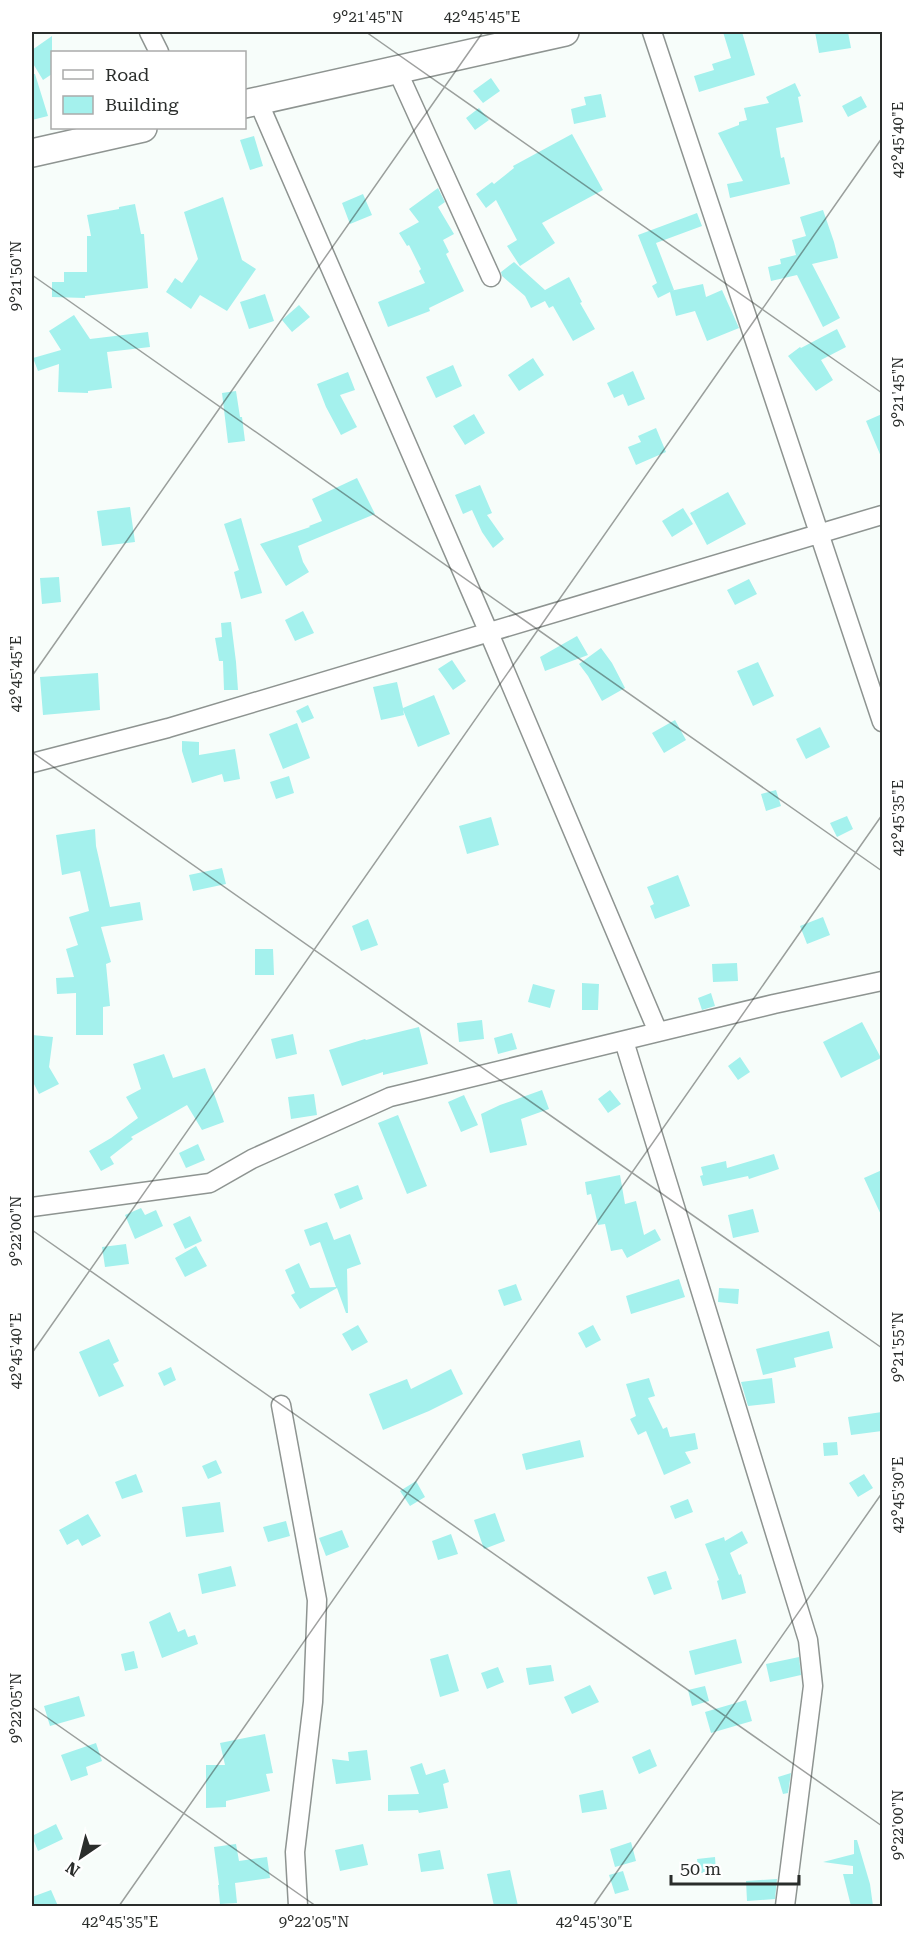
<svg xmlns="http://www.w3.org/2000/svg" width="914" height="1938" font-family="'Roboto Serif',serif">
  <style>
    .building { fill: #a4f1ed }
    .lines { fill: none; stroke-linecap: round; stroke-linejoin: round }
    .street-casing { stroke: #8e9491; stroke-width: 21 }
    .secondary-casing { stroke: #8e9491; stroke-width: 30 }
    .street { stroke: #fff; stroke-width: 18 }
    .secondary { stroke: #fff; stroke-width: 27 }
    .ticks { fill: none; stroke: #2a2d2b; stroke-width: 1.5; stroke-opacity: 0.45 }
    .neatline { fill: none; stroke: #2a2d2b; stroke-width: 2 }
    .ticks-label { font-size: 15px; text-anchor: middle; fill: #2a2d2b }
  </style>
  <rect width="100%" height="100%" fill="#f7fdfa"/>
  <!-- building -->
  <path class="building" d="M723,32H742L755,75L699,92L694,76L714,70L712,64L731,58Z
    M815,32H848L851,48L819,53Z
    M52,36V74L43,80L32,62V50Z
    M32,74H35L48,116L32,120Z
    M491,78L500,91L483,103L473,91Z
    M795,83L801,96L798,97L803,122L776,128L781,158L784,157L790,184L730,198L727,184L743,181L718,133L739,125V122L747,120L744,108L769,103L766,97Z
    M601,94L606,117L574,124L571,109L586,105L584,97Z
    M861,96L867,107L848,117L842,106Z
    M479,108L489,120L475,130L466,118Z
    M572,134L603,190L542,223L555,243L520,266L507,246L517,240L496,200L486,208L476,194L492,182L494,184L514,168L513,166Z
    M254,136L263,166L250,170L240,140Z
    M438,188L445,202L438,207L454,234L443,240L449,252L446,254L464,291L429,308L430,311L388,327L378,302L425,283L419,271L421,269L409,245L407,246L399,233L419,222L409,209Z
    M363,194L372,215L350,224L342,203Z
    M223,197L242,260L256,269L227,311L200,295L191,309L166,292L175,278L182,283L198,259L184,212Z
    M135,204L141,234H144L148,288L85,296V298L52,297V282H64V272H87V236H91L87,215L119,209V207Z
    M823,210L834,242L838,258L812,264L840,318L823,327L797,275L771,281L768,267L781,264L780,259L796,255L792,240L806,236L800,217Z
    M697,213L702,226L656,243L674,290L670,291L703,284L706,297L722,290L739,328L707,341L695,311L676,316L670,292L658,298L652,286L657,283L638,235Z
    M514,262L545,290L569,277L582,302L580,303L595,329L573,341L553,306L549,308L545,301L531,308L525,296L502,276L501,272Z
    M265,294L274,321L249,329L240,302Z
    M299,305L310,317L292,332L282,320Z
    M74,315L90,339L148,332L150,347L107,352L112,388L88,391V393L58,392L59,364L38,371L33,358L61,350L49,331Z
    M837,329L846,347L821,360L833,380L816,391L788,356L800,347L801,348Z
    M533,358L544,375L519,391L508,375Z
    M453,365L462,386L436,398L426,377Z
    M633,371L645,399L628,406L623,394L614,398L607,383Z
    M348,372L355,390L340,395L357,427L341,435L326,407L317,384Z
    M236,391L240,417H242L245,441L228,443L222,393Z
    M474,414L485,433L465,445L453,426Z
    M882,414V459L866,421Z
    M656,428L666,452L636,465L628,447L641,442L638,436Z
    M357,478L375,514L298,546L303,562L309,572L286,586L260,544L310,527L309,526L322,521L312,499Z
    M480,485L492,513L487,515L504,539L493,548L482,532L472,510L463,514L455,495Z
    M728,492L746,524L707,545L690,513Z
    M130,507L135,542L102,546L97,511Z
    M683,508L693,524L672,537L662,521Z
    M241,518L262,593L241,599L234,572L239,570L224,524Z
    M59,577L61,602L42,604L40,578Z
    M749,579L757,594L735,605L727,590Z
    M303,611L314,633L295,641L285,620Z
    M231,622L236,662L238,690H224L223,661H219L215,638L222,637L221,623Z
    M577,636L588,655L545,671L540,657Z
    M601,648L612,663L625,688L602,701L588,676L579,664Z
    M452,660L466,681L453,690L438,669Z
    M758,662L774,696L753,706L737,671Z
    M98,673L100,710L43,715L40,677Z
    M397,682L403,708L434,695L450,734L418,747L403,710L404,715L381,720L373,687Z
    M308,705L314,718L302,723L296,711Z
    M675,720L686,740L664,753L652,733Z
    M297,723L310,758L283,769L269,734Z
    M820,727L830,747L806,759L796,739Z
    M182,741L199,742V755L235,749L240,779L224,782L222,774L192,783L182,751Z
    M289,776L294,793L276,799L270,782Z
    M776,790L781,806L766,811L761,794Z
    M847,816L853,829L837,837L830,823Z
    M491,817L499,845L467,854L459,826Z
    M95,829L96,846L110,907L140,902L143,920L101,927L111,962L106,964L110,1006L103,1007V1035H76V993L57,994L56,978L74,977L66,949L78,945L69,917L89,911L80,871L62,875L56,835Z
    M222,868L226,884L193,891L189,875Z
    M678,875L690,906L655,919L650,906L654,904L647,887Z
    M823,917L830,935L807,944L800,926Z
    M368,919L378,945L361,951L352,926Z
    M255,949H273L274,975H255Z
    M737,963L738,981L713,982L712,964Z
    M582,983L599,984L598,1010H582Z
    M533,984L555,990L550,1008L528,1002Z
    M711,993L715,1006L702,1010L698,998Z
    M482,1020L484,1039L459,1042L457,1023Z
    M862,1022L881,1058L841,1078L823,1042Z
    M419,1027L428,1064L383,1075V1072L342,1086L329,1050L365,1039L366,1040Z
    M512,1033L517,1049L498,1054L494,1038Z
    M293,1034L297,1054L276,1059L271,1039Z
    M32,1035L53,1037L49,1067L59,1084L39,1094L32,1080Z
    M164,1054L173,1078L205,1068L224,1122L202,1130L187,1105L131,1137L133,1139L110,1157L114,1164L101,1171L89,1151L111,1138L138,1118L126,1097L141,1089L133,1064Z
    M740,1057L750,1072L738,1080L728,1066Z
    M542,1090L549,1109L521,1119L527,1145L490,1153L481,1114L500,1105Z
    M610,1090L621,1104L608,1113L598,1099Z
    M314,1094L317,1115L291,1119L288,1097Z
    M464,1095L478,1125L461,1132L448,1102Z
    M398,1115L427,1186L407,1194L378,1123Z
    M198,1144L205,1160L186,1168L179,1153Z
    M774,1154L779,1169L749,1179L748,1176L703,1186L700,1176L703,1175L701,1167L726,1161L727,1168Z
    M882,1170V1217L864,1178Z
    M620,1175L625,1204L636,1201L644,1235L655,1229L661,1240L627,1258L622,1249L611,1251L605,1224L598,1225L591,1194L587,1195L585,1182Z
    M358,1185L363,1199L340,1209L334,1194Z
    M141,1208L145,1215L156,1210L163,1226L135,1239L125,1215Z
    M753,1209L759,1232L733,1238L728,1215Z
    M190,1216L202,1241L185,1249L173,1224Z
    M327,1222L334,1240L350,1234L361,1264L347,1269L348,1313H346L337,1288L300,1309L291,1295L295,1293L285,1270L299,1263L310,1288L336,1287L320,1242L310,1246L304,1230Z
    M126,1244L129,1264L105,1267L102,1247Z
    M196,1246L207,1266L185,1277L175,1258Z
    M679,1279L685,1297L631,1314L626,1296Z
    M516,1284L522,1300L504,1306L498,1290Z
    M719,1288L739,1289L738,1304L718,1302Z
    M358,1325L368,1342L352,1351L342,1334Z
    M593,1325L601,1340L586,1348L578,1333Z
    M829,1331L833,1348L794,1358L796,1367L763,1375L756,1349Z
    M109,1339L119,1361L113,1364L124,1386L99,1397L79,1352Z
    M171,1367L176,1380L164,1386L158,1373Z
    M451,1369L463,1394L429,1411L383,1430L369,1394L407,1379L411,1389Z
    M649,1378L655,1396L648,1398L663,1429L667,1427L670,1437L695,1433L698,1449L685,1452L691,1463L664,1475L646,1431L638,1435L630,1419L636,1416L626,1384Z
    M772,1378L775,1403L748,1406L741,1382Z
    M882,1412V1431L851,1435L848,1417Z
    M580,1440L584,1457L526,1470L522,1454Z
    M837,1442L838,1455L824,1456L823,1443Z
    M216,1460L222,1473L208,1479L202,1466Z
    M136,1474L143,1492L122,1499L115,1482Z
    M864,1474L873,1488L858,1497L849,1483Z
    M416,1481L425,1497L410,1506L400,1491Z
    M688,1499L693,1512L675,1519L670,1506Z
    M220,1502L224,1532L186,1537L182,1507Z
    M495,1513L505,1541L484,1549L474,1520Z
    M88,1514L101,1536L82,1546L78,1539L67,1545L59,1530Z
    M286,1521L290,1536L268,1542L263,1527Z
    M342,1530L349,1547L326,1556L319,1538Z
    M742,1531L748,1543L730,1553L739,1575L741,1574L746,1593L722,1600L717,1581L719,1580L705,1544L724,1537L725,1541Z
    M451,1534L458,1554L438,1560L432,1541Z
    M231,1566L236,1586L202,1594L198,1574Z
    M666,1571L672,1589L654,1595L647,1577Z
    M170,1612L178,1632L185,1629L188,1637L195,1635L198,1644L162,1658L149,1622Z
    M736,1639L742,1663L695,1675L689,1651Z
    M134,1651L138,1668L125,1671L121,1654Z
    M448,1654L459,1691L440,1697L430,1659Z
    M799,1657L801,1675L770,1682L766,1664Z
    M551,1665L554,1681L529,1685L526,1668Z
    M498,1667L504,1682L487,1689L481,1673Z
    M590,1685L599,1702L572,1714L564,1697Z
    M705,1686L709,1701L692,1706L688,1690Z
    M79,1696L85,1716L50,1726L44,1706Z
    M746,1700L752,1721L711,1733L705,1712Z
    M265,1734L273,1773L266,1774L270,1791L226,1801V1807L206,1808V1765H225L220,1743Z
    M96,1743L102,1761L86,1767L88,1775L71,1781L61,1755Z
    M650,1749L657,1766L639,1774L632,1757Z
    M367,1750L371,1780L336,1784L332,1759L349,1761L348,1752Z
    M422,1763L426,1775L445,1769L449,1782L443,1784L448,1808L419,1813L418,1810L388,1811V1795L419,1794L410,1767Z
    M791,1773L788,1793L783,1794L778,1777Z
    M603,1790L607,1809L582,1813L579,1795Z
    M56,1824L63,1839L38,1851L32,1836Z
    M854,1840H857L870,1884L873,1906H851L843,1874H853V1866L823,1862L854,1854Z
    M631,1842L636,1861L615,1867L610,1849Z
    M236,1844L239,1861L267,1857L270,1878L235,1883L237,1903L220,1904L218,1885H219L214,1847Z
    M363,1844L368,1865L340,1871L335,1850Z
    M440,1850L444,1869L421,1872L418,1854Z
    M715,1857L716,1872L699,1873L697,1859Z
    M510,1870L518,1906H494L487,1874Z
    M623,1871L629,1890L615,1894L609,1875Z
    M777,1879L775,1899L747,1901L746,1881Z
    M51,1890L58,1906H32V1897Z"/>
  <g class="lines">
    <defs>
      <path id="street" d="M149,32L159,52
        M652,32L882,722
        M397,70L491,277
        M258,101L489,633L658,1032
        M32,763L168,728L882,515
        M624,1041L808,1640L813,1686L785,1906
        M32,1207L210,1183L252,1159L390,1097L774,1004L882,981
        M281,1405L317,1600L313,1702L295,1852L298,1906"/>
      <path id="secondary" d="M244,104L565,32
        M32,153L143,128"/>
    </defs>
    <!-- street casing -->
    <use href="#street" class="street-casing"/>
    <!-- secondary casing -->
    <use href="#secondary" class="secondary-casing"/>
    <!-- street -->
    <use href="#street" class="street"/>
    <!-- secondary -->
    <use href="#secondary" class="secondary"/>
  </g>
  <!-- ticks -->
  <path class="ticks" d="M366,32L882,393M32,275L882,871M32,676L483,32M32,752L882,1348M32,1230L882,1826M32,1353L882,138M32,1707L316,1906M119,1906L882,815M593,1906L882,1493"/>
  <!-- border -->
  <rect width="914" height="1938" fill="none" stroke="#ffffff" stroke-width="66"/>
  <!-- legend -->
  <rect x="51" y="51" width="195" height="78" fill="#ffffff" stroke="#aaabaa" stroke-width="1.5"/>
  <rect x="63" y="70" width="30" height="9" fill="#ffffff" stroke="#aaabaa" stroke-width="1.5"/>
  <text x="105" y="81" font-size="18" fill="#2a2d2b">Road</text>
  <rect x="63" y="96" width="30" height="18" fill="#a4f1ed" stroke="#aaabaa" stroke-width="1.5"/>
  <text x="105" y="111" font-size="18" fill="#2a2d2b">Building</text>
  <!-- north arrow -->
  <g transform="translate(81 1857) rotate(215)" stroke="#ffffff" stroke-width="4.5" paint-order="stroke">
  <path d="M0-4.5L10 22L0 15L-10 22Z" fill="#2a2d2b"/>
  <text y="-9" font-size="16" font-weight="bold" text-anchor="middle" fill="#2a2d2b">N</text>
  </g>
  <!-- scale -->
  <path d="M671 1875v9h128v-9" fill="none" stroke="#2a2d2b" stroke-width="3"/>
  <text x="680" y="1875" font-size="18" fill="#2a2d2b" stroke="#ffffff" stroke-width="4.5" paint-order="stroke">50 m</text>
  <rect x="33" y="33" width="848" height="1872" class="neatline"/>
  <g class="ticks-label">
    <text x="368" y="22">9°21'45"N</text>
    <text x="482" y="22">42°45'45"E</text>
    <text transform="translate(898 140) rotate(-90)" y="5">42°45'40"E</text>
    <text transform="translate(16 276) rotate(-90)" y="5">9°21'50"N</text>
    <text transform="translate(898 392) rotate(-90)" y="5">9°21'45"N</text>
    <text transform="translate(16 674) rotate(-90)" y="5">42°45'45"E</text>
    <text transform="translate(898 818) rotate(-90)" y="5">42°45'35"E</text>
    <text transform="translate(16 1231) rotate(-90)" y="5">9°22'00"N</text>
    <text transform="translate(898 1347) rotate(-90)" y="5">9°21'55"N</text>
    <text transform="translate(16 1351) rotate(-90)" y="5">42°45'40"E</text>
    <text transform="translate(898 1495) rotate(-90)" y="5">42°45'30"E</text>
    <text transform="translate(16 1708) rotate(-90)" y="5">9°22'05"N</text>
    <text transform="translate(898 1825) rotate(-90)" y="5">9°22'00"N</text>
    <text x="120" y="1927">42°45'35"E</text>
    <text x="314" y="1927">9°22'05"N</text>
    <text x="594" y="1927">42°45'30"E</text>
  </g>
</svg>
